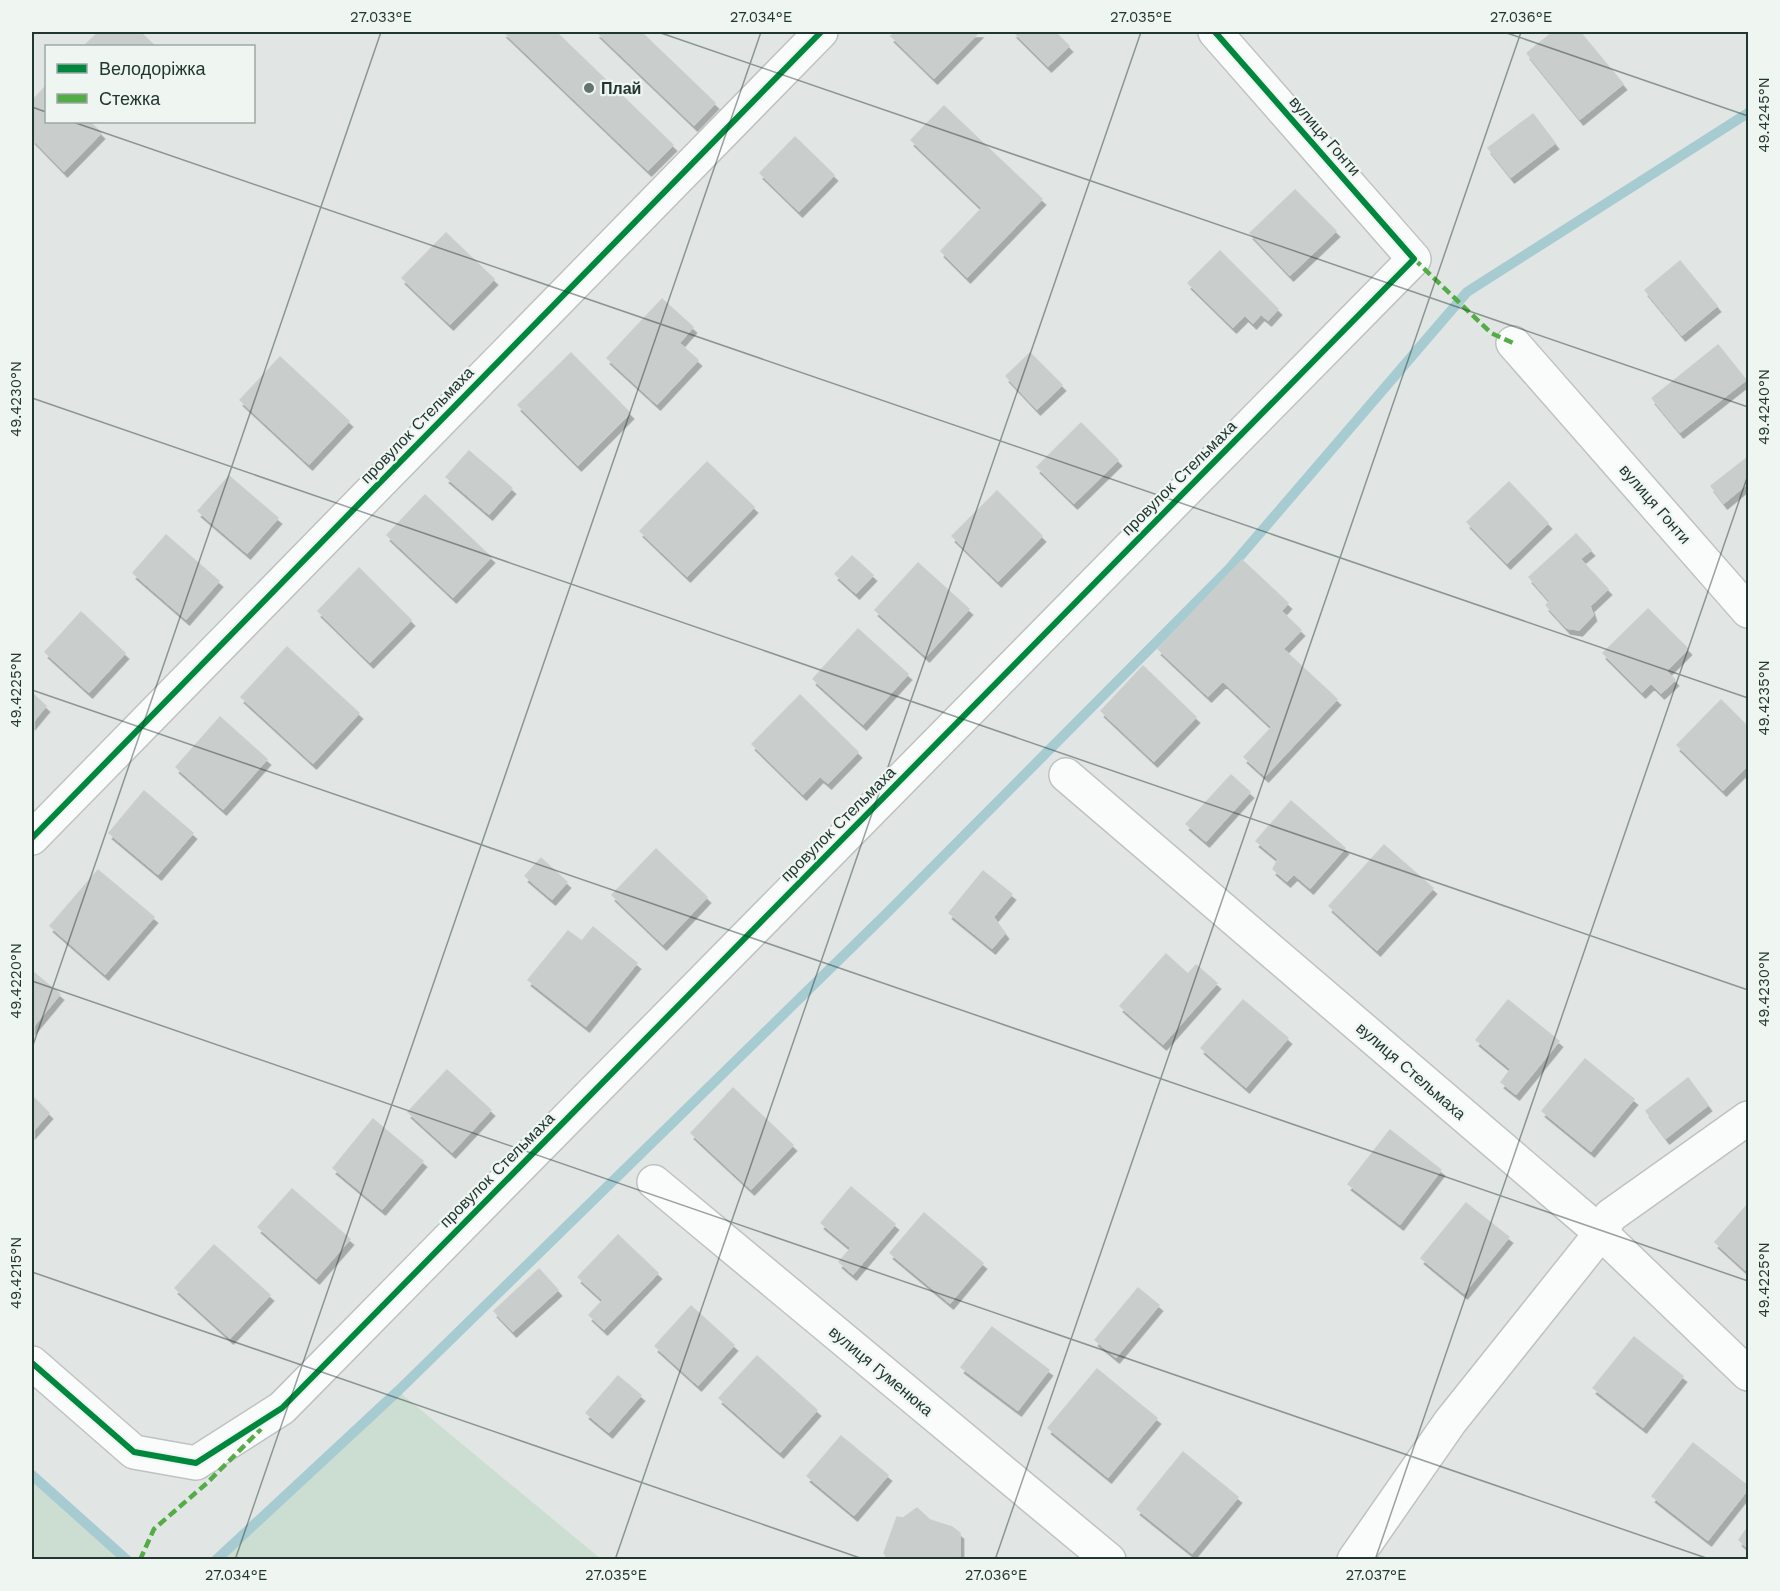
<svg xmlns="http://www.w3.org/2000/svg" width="1780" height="1591" font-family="'Work Sans',sans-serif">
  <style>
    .green { fill: #ccded1 }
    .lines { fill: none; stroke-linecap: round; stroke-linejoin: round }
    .stream { stroke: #a6cbd0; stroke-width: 10 }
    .building { fill: #c9cdcb; stroke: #cacfcd; stroke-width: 1.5; filter: url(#shadow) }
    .minor-casing { stroke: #bec3c1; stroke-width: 36 }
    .minor { stroke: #fafbfb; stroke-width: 33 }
    .quiet { stroke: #53ac45; stroke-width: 4.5; stroke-dasharray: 9 4.5; stroke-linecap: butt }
    .cycleway-casing { stroke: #eff6f2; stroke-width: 10 }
    .cycleway { stroke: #00873e; stroke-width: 6 }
    .ticks { fill: none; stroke: #223631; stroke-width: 1.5; stroke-opacity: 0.45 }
    .poi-dot { fill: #657470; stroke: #eff6f2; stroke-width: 2 }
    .labels { text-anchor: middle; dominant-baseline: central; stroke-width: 4.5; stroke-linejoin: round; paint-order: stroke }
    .poi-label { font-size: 16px; font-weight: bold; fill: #223631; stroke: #eff6f2; text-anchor: start }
    .street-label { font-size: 16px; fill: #223631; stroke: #eff6f2 }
    .neatline { fill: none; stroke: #223631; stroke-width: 2 }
    .ticks-label { font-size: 15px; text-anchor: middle; fill: #223631 }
  </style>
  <defs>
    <filter id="shadow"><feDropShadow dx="3.5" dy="6" stdDeviation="0" flood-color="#0004"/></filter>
  </defs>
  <rect width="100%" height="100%" fill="#e1e6e4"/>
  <!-- green -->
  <path class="green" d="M398,1391L601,1559H216Z
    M32,1475L127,1559H32Z"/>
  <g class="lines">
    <!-- stream -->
    <path class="stream" d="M32,1475L127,1560
      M216,1560L398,1391L887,913L1229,569L1467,292L1748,113"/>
  </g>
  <!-- building -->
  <path class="building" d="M99,32H140L155,46H84Z
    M504,32H556L673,145L648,170Z
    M597,32H641L715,103L694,125Z
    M896,32H979L934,78L891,36Z
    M1014,32H1055L1069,46L1048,66Z
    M1553,32H1580L1623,84L1580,119L1527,53Z
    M46,86V122H90L101,133L64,171L32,138V101Z
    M944,106L1042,199L967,277L941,251L982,208L911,140Z
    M1533,114L1555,143L1511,177L1488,148Z
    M795,137L834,175L799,211L760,173Z
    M1295,190L1336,231L1290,275L1250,233Z
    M446,233L494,279L450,324L402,278Z
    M1220,251L1278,309L1268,320L1261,314L1253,323L1245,315L1233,327L1188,283Z
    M1680,261L1717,306L1682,335L1645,290Z
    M662,299L693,327L679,343L698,360L657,404L607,358Z
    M1718,345L1746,380L1680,432L1652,398Z
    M571,353L630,413L578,465L518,405Z
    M1030,353L1062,385L1037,409L1006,376Z
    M280,357L349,421L309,464L240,400Z
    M1081,423L1118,460L1074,503L1037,467Z
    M469,451L512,488L489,514L446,477Z
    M1748,457V483L1724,503L1711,486Z
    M707,462L754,507L687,576L640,531Z
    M229,476L278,518L247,553L198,511Z
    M1509,482L1548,523L1507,563L1467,522Z
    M997,491L1042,536L998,581L952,536Z
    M425,495L491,557L453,597L387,535Z
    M1576,534L1591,550L1580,559L1608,589L1590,606L1593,615L1579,630L1567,628L1546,605L1550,601L1529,577Z
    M166,535L219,581L186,619L133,573Z
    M852,556L873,575L856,593L835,574Z
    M1242,560L1288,603L1281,611L1301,630L1283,649L1337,699L1265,776L1244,757L1272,727L1223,681L1208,696L1158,649Z
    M918,563L969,609L926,656L875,610Z
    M359,568L411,620L370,662L318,611Z
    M1648,609L1688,649L1666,671L1675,680L1661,693L1651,683L1642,692L1603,653Z
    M81,612L125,653L89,692L45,652Z
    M858,629L908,674L863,724L813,679Z
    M287,647L359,713L313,763L241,697Z
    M1143,666L1196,717L1154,761L1101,711Z
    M32,693L46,706L32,723Z
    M800,695L858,752L828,783L820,776L803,794L752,744Z
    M1721,700L1748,727V765L1723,790L1677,745Z
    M220,717L267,759L223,809L176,767Z
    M1231,775L1250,792L1206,841L1186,824Z
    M144,791L193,833L158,874L109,833Z
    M1291,801L1345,848L1310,888L1294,874L1287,881L1273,869L1278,859L1256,841Z
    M1384,845L1433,888L1377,950L1329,906Z
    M656,849L707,897L663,944L612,895Z
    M541,858L567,882L552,899L525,876Z
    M98,870L154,917L105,974L50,926Z
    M983,871L1012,894L993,917L1005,933L992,948L949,913Z
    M593,927L637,963L586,1026L528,980L568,931L582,941Z
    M1166,954L1188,974L1196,965L1217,983L1163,1044L1120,1006Z
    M32,971L60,994L32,1028Z
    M1243,1000L1288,1038L1246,1087L1201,1048Z
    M1508,1000L1559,1041L1516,1094L1501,1082L1511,1069L1476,1040Z
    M1585,1059L1634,1099L1591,1151L1542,1111Z
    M447,1070L491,1110L452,1152L408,1112Z
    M1688,1078L1708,1105L1666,1138L1646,1111Z
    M733,1088L793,1145L751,1189L691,1133Z
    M32,1096L49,1113L32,1132Z
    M373,1119L423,1161L382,1209L333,1168Z
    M1390,1130L1441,1170L1400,1224L1348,1184Z
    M851,1187L895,1224L853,1274L839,1262L851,1248L821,1223Z
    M292,1189L350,1239L316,1278L258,1227Z
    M1466,1203L1509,1237L1464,1293L1421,1258Z
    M1748,1204V1272L1715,1242Z
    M924,1213L983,1263L950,1303L890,1253Z
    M618,1235L658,1273L604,1329L589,1315L603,1300L578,1277Z
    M214,1245L270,1295L230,1338L175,1288Z
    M539,1269L558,1290L513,1331L494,1311Z
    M1138,1288L1159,1305L1116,1357L1095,1340Z
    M691,1306L734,1345L698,1385L655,1346Z
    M992,1327L1049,1370L1018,1410L961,1367Z
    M1634,1337L1683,1376L1643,1427L1593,1388Z
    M757,1356L817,1410L780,1452L719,1398Z
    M1097,1369L1157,1418L1108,1477L1048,1428Z
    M618,1376L641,1395L609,1432L586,1413Z
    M841,1436L888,1475L854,1515L807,1476Z
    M1693,1443L1748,1486V1489L1708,1540L1652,1496Z
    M1183,1452L1238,1497L1192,1553L1137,1509Z
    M917,1508L930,1520L952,1527L960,1533V1560H888L884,1553L897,1517L903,1518Z
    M1748,1527V1548L1739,1540Z"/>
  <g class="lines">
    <defs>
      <path id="minor" d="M1513,343L1748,611
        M1066,775L1601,1233L1748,1374
        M32,838L821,32
        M654,1182L1109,1560
        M32,1363L134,1452L196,1463L282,1408L1414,259L1215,32
        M1354,1560L1450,1422L1601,1233L1610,1216L1748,1118"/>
    </defs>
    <!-- minor casing -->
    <use href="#minor" class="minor-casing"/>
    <!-- minor -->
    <use href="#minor" class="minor"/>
    <!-- quiet -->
    <path class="quiet" d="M1414,259L1491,333L1513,343
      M140,1560L154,1529L207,1483L261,1429"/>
    <defs>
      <path id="cycleway" d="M32,838L821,32
        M32,1363L134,1452L196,1463L282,1408L1414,259L1215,32"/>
    </defs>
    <!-- cycleway casing -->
    <use href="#cycleway" class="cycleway-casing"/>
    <!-- cycleway -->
    <use href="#cycleway" class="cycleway"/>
  </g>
  <!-- ticks -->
  <path class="ticks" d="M658,32L1748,407M1504,32L1748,116M32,107L46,112M73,122L1748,698M32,398L1748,990M32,690L1748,1281M32,981L1712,1560M32,1048L381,32M32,1272L866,1560M235,1560L761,32M615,1560L1141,32M995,1560L1521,32M1375,1560L1748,475"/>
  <!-- markers -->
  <circle class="poi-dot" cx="589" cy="88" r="6"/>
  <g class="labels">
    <!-- poi labels -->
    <g class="poi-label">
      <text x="601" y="88">Плай</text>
    </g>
    <!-- street labels -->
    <g class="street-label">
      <text transform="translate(1325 136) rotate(49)">вулиця Гонти</text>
      <text transform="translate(417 425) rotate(-46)">провулок Стельмаха</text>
      <text transform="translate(1179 478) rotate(-45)">провулок Стельмаха</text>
      <text transform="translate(1655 504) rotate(49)">вулиця Гонти</text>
      <text transform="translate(838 824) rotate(-45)">провулок Стельмаха</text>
      <text transform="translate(1411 1071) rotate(41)">вулиця Стельмаха</text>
      <text transform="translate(497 1170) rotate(-45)">провулок Стельмаха</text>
      <text transform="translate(881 1371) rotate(40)">вулиця Гуменюка</text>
    </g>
  </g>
  <!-- border -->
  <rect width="1780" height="1591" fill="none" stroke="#eff6f2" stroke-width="66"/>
  <!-- legend -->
  <rect x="45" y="45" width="210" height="78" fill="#eff6f2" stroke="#9da9a5" stroke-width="1.5"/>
  <rect x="57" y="64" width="30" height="9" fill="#00873e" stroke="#9da9a5" stroke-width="1.5"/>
  <text x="99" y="75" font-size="18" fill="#223631">Велодоріжка</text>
  <rect x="57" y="94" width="30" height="9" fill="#53ac45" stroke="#9da9a5" stroke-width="1.5"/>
  <text x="99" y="105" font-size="18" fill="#223631">Стежка</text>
  <rect x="33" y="33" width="1714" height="1525" class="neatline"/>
  <g class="ticks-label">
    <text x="381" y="22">27.033°E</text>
    <text x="761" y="22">27.034°E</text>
    <text x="1141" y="22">27.035°E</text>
    <text x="1521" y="22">27.036°E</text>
    <text transform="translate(1764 115) rotate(-90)" y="5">49.4245°N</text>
    <text transform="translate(16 399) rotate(-90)" y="5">49.4230°N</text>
    <text transform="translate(1764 407) rotate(-90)" y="5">49.4240°N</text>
    <text transform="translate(16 690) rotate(-90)" y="5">49.4225°N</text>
    <text transform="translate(1764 698) rotate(-90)" y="5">49.4235°N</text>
    <text transform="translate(16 981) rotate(-90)" y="5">49.4220°N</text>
    <text transform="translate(1764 989) rotate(-90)" y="5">49.4230°N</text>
    <text transform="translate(16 1273) rotate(-90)" y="5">49.4215°N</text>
    <text transform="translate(1764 1280) rotate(-90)" y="5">49.4225°N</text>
    <text x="236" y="1580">27.034°E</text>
    <text x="616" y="1580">27.035°E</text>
    <text x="996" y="1580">27.036°E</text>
    <text x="1376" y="1580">27.037°E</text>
  </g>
</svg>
